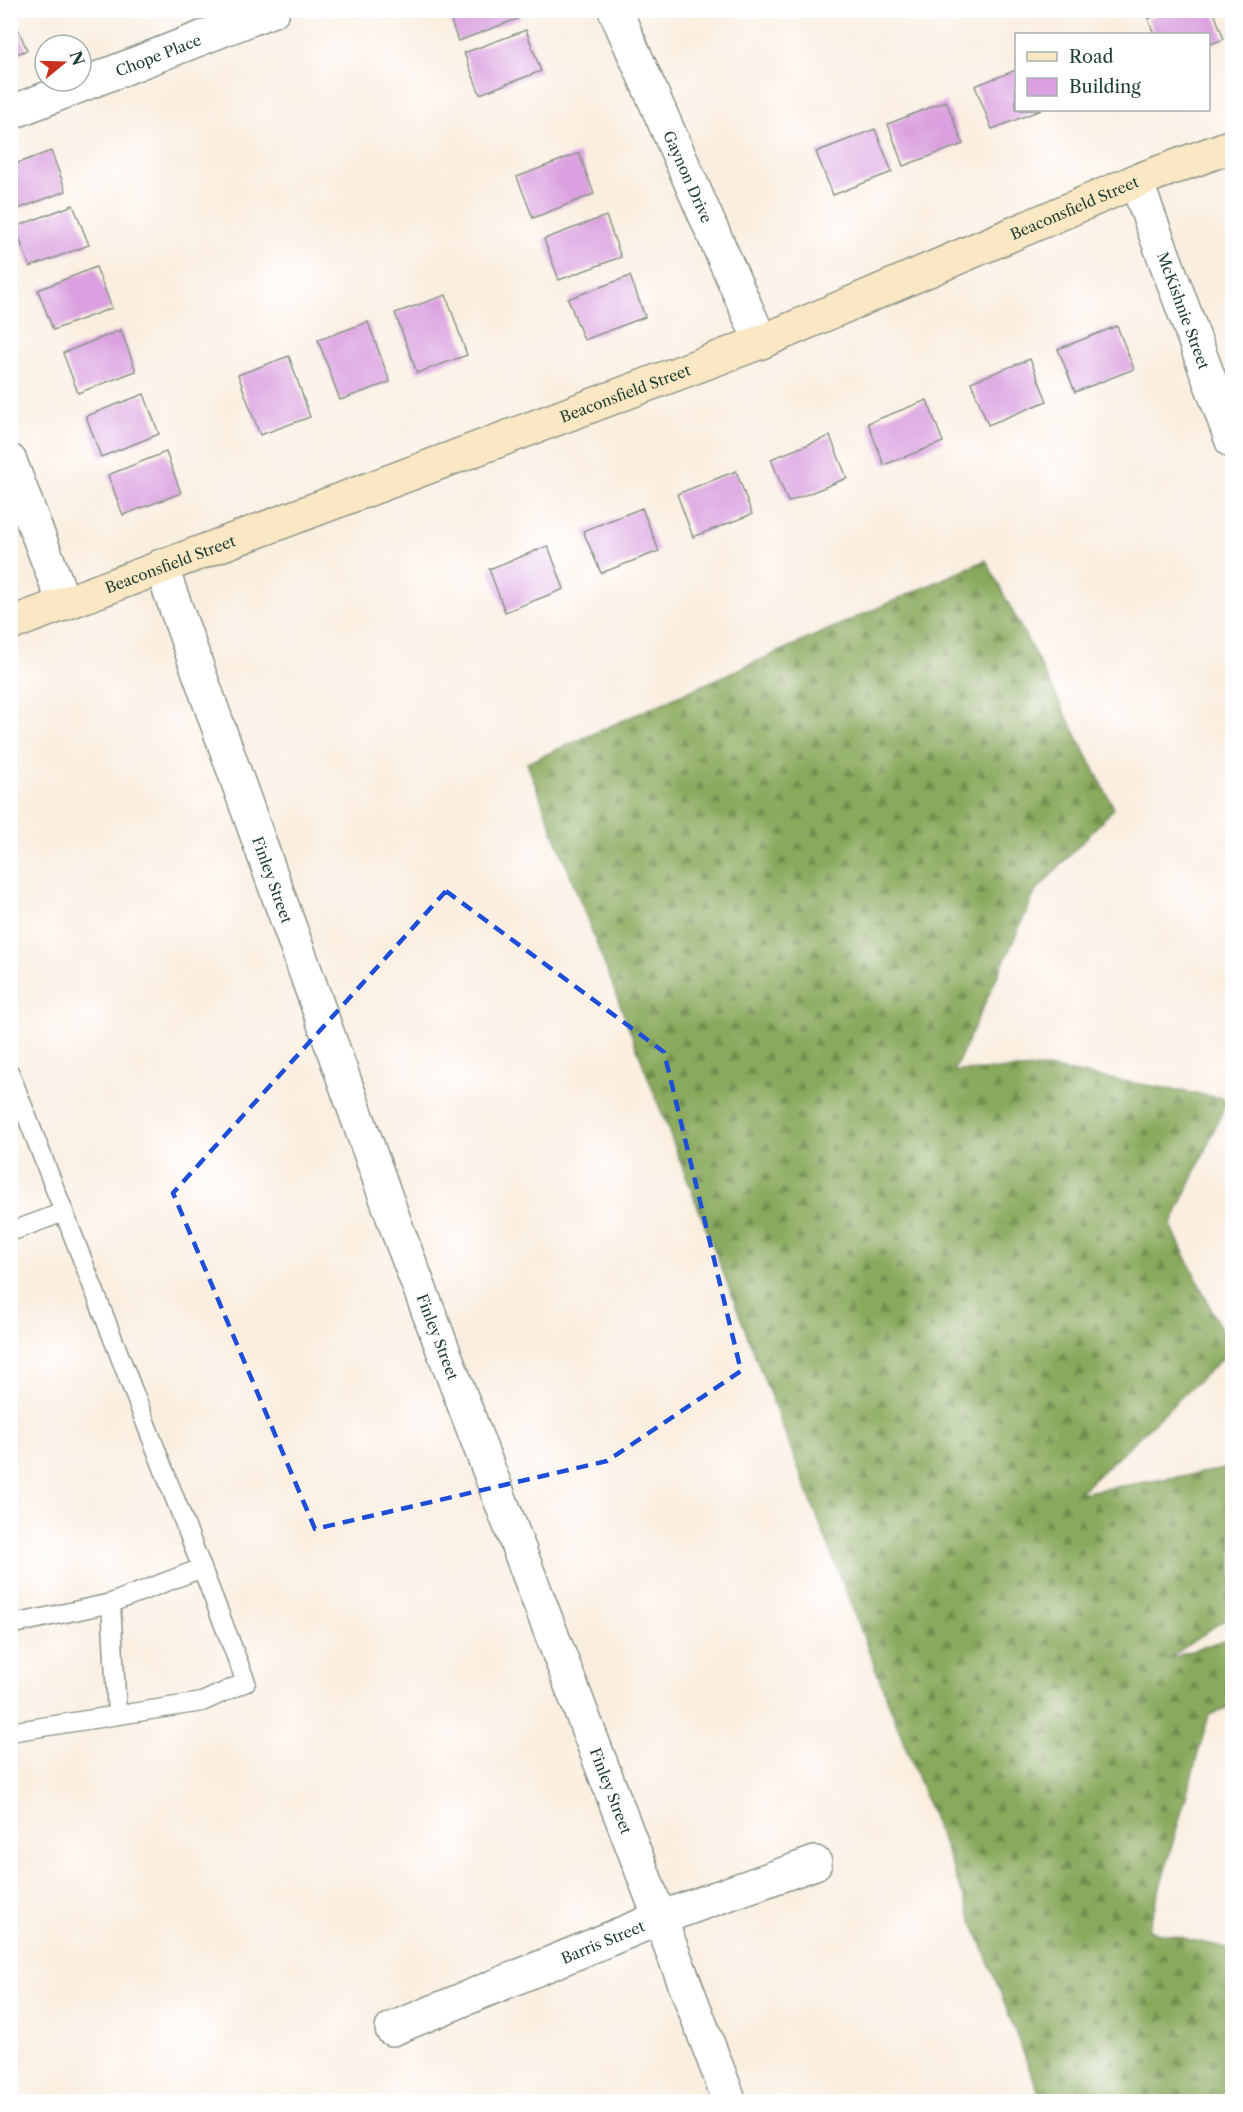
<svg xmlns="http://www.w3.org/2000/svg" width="1243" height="2112" font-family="'Libre Caslon Text',serif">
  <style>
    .forest { fill: url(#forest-firs); stroke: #547348; stroke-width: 1.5 }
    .building { fill: #daa0df }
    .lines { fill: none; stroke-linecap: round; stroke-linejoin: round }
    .lane-casing { stroke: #8c968a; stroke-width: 21 }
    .street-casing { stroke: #8c968a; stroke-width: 36 }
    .secondary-casing { stroke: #8c968a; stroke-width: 36 }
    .lane { stroke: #fff; stroke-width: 18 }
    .street { stroke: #fff; stroke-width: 33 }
    .secondary { stroke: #fae7c3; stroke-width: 33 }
    .marked { fill: none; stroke: #1d4ed8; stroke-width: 4.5; stroke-dasharray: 12 8; stroke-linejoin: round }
    .labels { text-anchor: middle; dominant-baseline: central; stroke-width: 4.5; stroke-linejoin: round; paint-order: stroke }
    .street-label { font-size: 15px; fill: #1f3d34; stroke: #fff }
  </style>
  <defs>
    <pattern id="forest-firs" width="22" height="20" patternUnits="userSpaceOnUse" patternTransform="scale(1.5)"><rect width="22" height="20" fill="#89a95c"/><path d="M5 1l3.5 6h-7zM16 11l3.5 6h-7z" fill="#6f8b4d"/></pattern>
  </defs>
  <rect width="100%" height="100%" fill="#fff"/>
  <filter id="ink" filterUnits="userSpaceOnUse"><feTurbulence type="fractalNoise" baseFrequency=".0167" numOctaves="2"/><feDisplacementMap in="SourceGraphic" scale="12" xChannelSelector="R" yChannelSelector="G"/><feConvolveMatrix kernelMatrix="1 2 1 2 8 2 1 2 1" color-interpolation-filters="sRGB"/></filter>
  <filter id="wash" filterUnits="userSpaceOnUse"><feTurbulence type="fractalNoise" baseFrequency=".008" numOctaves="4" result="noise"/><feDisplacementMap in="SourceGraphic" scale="24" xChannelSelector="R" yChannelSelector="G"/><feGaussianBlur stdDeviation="1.35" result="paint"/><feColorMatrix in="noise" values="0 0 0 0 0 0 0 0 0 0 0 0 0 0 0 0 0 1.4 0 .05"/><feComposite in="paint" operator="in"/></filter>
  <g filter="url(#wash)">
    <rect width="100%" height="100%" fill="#faeee0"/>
    <!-- forest -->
    <path class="forest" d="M986,560L1114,808L1036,891L954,1071L1047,1068L1228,1099L1171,1226L1231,1350L1079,1493L1232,1468V1614L1168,1659L1232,1637V1707L1209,1715L1148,1930L1232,1949V2101H1042L527,763Z"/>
    <g id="blocks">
      <!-- building -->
      <path class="building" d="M10,10L27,50L10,57Z
        M447,10H518L520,18L458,41Z
        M1171,10H1213L1224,39L1208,45V34H1154L1148,19Z
        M526,30L541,71L480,94L464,53Z
        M1016,70V110H1041L992,129L975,86Z
        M946,101L963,144L903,166L888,124Z
        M875,129L892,172L833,195L816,152Z
        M51,151L66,191L10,212V166Z
        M579,153L594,194L533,218L517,177Z
        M73,205L89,245L30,267L15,227Z
        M606,216L621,257L559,280L544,239Z
        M96,267L112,308L53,330L38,290Z
        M630,276L645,317L584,340L568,299Z
        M446,295L467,355L417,373L395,313Z
        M368,322L390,382L340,400L318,340Z
        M1117,326L1134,369L1075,392L1058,349Z
        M121,330L136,371L78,393L63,353Z
        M289,356L310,417L260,435L238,375Z
        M1030,359L1047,401L988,425L971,382Z
        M144,394L159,434L101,457L86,416Z
        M927,400L943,442L884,465L868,423Z
        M830,436L847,478L788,502L771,459Z
        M166,452L181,493L123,515L108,475Z
        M736,471L752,514L693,537L677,494Z
        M642,508L659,551L601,573L583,531Z
        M548,546L564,589L505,612L489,569Z"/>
    </g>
  </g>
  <g filter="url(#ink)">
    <use href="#blocks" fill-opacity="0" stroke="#8c968a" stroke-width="1.5"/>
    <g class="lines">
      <defs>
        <path id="lane" d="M10,1073L246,1682L202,1702L10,1732
          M10,1232L64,1212
          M111,1603L117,1715
          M10,1625L111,1603L202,1568"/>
        <g id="street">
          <path id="s1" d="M615,10L761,342"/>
          <path id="s2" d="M10,113L273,10"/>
          <path id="s3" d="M1136,181L1232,441"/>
          <path d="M10,461L64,603"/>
          <path id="s4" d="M161,566L400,1237L730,2102"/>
          <path id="s5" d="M392,2029L660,1918L815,1863"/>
        </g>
        <g id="secondary">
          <path id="s6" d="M10,624L761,342L1136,181L1232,146"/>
        </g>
      </defs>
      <!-- lane casing -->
      <use href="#lane" class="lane-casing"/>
      <!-- street casing -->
      <use href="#street" class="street-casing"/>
      <!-- secondary casing -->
      <use href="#secondary" class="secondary-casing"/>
      <!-- lane -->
      <use href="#lane" class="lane"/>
      <!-- street -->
      <use href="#street" class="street"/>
      <!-- secondary -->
      <use href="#secondary" class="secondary"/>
    </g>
  </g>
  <!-- marked area -->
  <path class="marked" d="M446,891L664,1052L741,1371L607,1461L315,1529L173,1193Z"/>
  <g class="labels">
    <!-- street labels -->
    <g class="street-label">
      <text stroke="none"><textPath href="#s2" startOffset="159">Chope Place</textPath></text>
      <text stroke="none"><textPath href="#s1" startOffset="182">Gaynon Drive</textPath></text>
      <text stroke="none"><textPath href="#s6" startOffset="1143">Beaconsfield Street</textPath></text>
      <text stroke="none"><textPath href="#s3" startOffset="138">McKishnie Street</textPath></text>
      <text stroke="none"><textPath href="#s6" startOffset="657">Beaconsfield Street</textPath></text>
      <text stroke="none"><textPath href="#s6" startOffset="171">Beaconsfield Street</textPath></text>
      <text stroke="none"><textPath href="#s4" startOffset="333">Finley Street</textPath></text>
      <text stroke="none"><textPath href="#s4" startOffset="819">Finley Street</textPath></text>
      <text stroke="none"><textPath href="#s4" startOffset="1305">Finley Street</textPath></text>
      <text stroke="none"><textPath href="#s5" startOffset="228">Barris Street</textPath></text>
    </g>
  </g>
  <!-- margin -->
  <rect width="1243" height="2112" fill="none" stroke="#fff" stroke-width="36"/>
  <!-- legend -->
  <rect x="1015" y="33" width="195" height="78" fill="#ffffff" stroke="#a5b1ae" stroke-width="1.5"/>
  <rect x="1027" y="52" width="30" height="9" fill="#fae7c3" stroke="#a5b1ae" stroke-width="1.5"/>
  <text x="1069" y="63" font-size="18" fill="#1f3d34">Road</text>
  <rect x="1027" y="78" width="30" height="18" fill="#daa0df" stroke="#a5b1ae" stroke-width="1.5"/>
  <text x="1069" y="93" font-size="18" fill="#1f3d34">Building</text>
  <!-- north arrow -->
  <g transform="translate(63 63) rotate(71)"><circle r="28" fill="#ffffff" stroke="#a5b1ae" stroke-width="1.5"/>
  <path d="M0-4.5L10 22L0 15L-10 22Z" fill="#c8321e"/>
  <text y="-9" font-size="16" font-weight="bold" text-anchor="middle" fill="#1f3d34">N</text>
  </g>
</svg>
